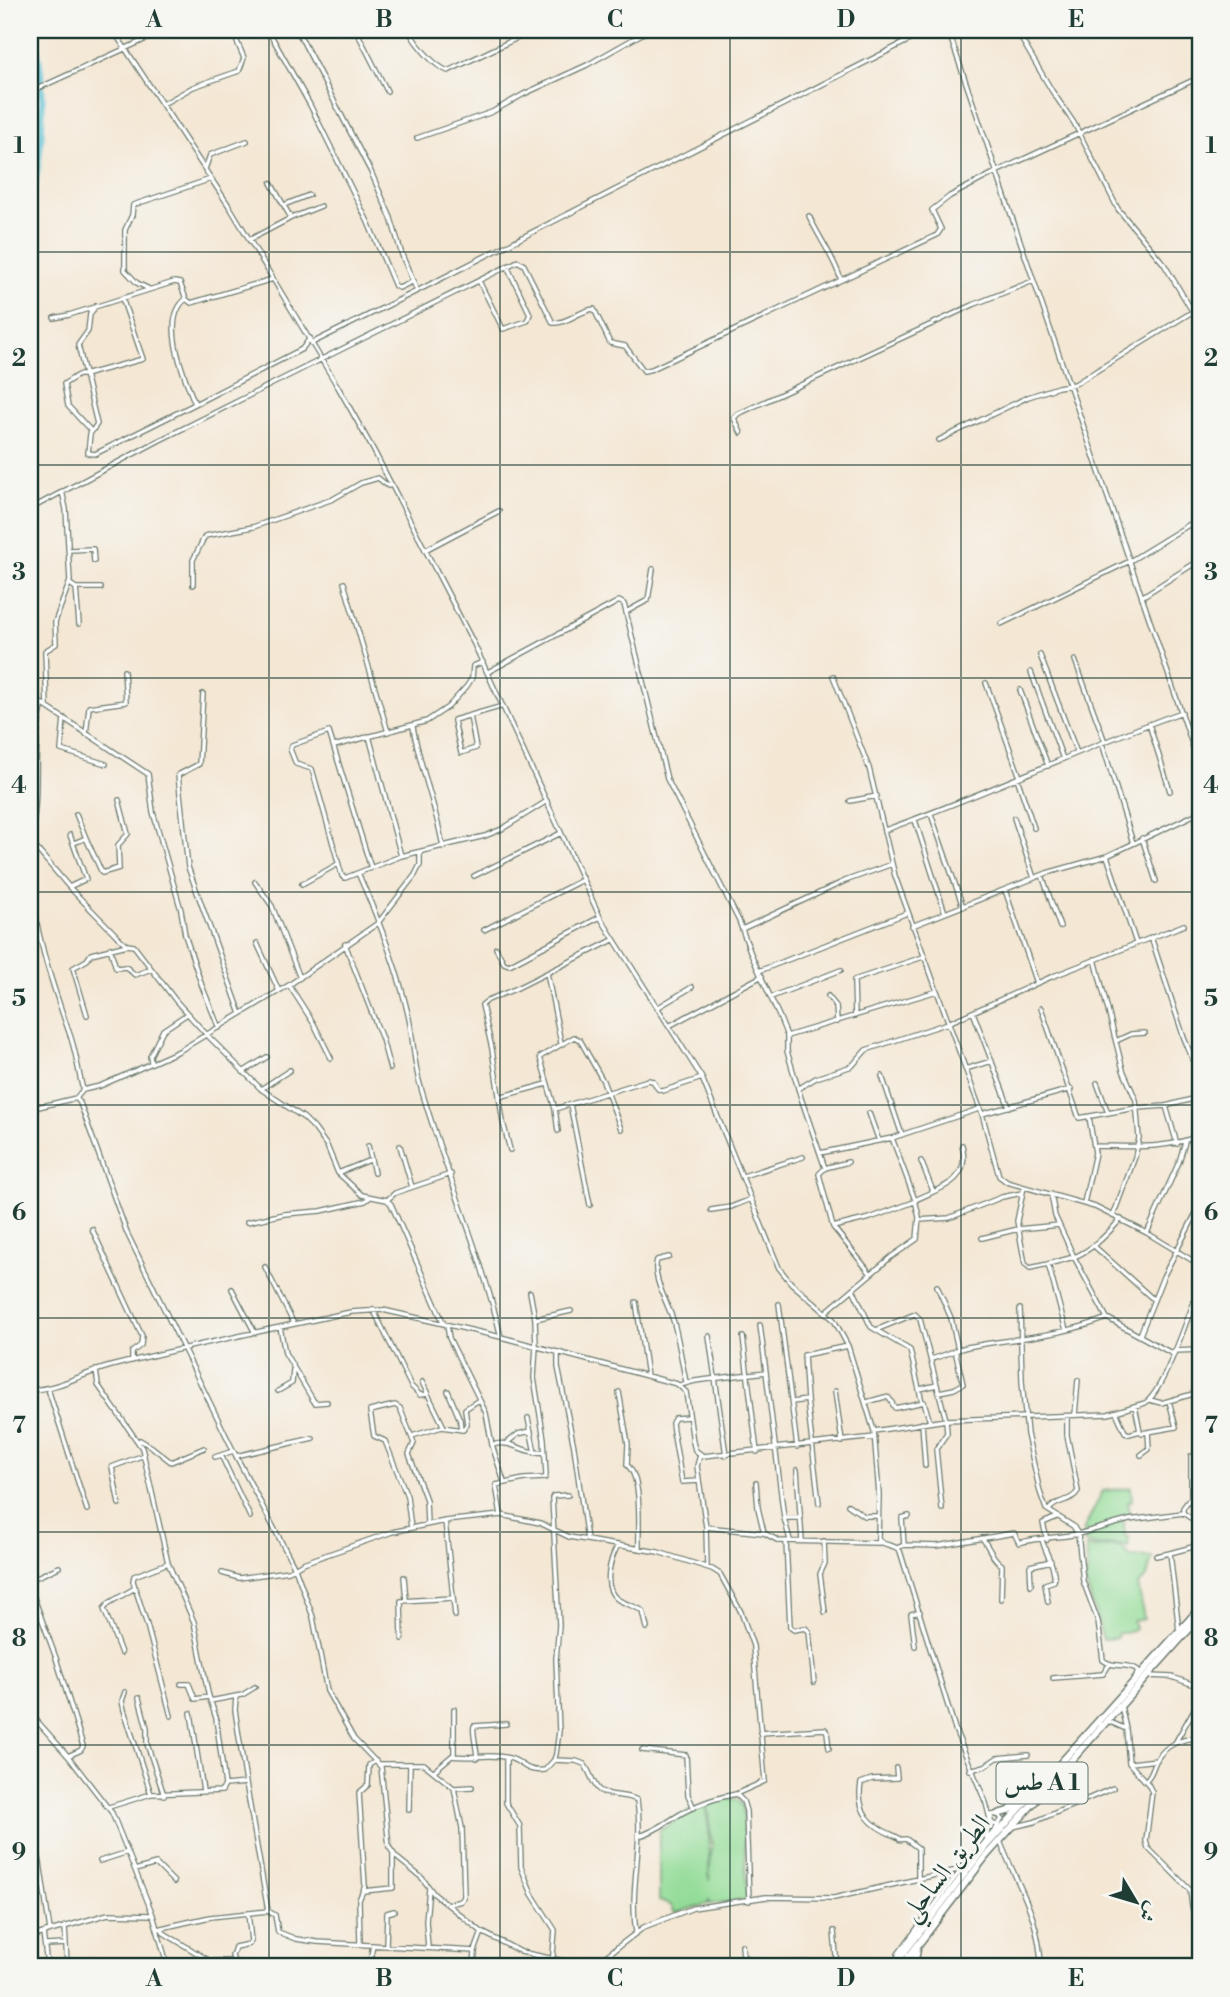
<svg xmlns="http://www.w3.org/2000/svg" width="1230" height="1997" font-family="'Libre Bodoni',Amiri,serif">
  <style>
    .green { fill: #93dc97; stroke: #598c66; stroke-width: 2 }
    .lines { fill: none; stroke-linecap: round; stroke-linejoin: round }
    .river { stroke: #58c1d4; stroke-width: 6 }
    .minor-casing { stroke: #6a786c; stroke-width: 6 }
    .highway-casing { stroke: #6a786c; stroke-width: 9 }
    .minor { stroke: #fff; stroke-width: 3.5 }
    .highway { stroke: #fff; stroke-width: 6 }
    .grid { fill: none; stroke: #1f3d34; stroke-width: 2; stroke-opacity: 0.55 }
    .labels { text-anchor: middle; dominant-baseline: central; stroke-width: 6; stroke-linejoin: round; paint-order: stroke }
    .shield { fill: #f6f6f2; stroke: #60746d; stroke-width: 2 }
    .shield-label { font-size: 24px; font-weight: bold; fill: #1f3d34 }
    .street-label { font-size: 26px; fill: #1f3d34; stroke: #f6f6f2 }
    .neatline { fill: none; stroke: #1f3d34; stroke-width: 2.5 }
    .grid-label { font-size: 23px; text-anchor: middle; font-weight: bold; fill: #1f3d34 }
  </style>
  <rect width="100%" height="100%" fill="#f6f6f2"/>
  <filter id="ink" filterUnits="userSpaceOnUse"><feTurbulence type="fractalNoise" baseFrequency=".0143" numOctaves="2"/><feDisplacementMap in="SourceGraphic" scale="14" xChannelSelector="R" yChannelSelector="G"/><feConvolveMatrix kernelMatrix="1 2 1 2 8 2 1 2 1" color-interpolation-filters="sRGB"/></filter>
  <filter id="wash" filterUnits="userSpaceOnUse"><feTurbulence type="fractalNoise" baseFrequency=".00686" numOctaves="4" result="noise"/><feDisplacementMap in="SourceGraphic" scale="28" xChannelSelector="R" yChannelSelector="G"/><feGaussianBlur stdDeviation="1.57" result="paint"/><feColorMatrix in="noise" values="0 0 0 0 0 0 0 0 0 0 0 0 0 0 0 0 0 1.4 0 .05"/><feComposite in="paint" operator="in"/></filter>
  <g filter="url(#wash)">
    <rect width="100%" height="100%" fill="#f4e7d4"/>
    <!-- green -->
    <path class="green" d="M1131,1488L1132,1501L1128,1502L1130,1515L1123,1518L1125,1536L1129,1537L1128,1547L1115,1544L1096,1546L1085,1543L1084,1529L1103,1491Z
      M1114,1546L1122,1548L1130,1557H1152L1147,1577L1138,1585L1144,1619L1133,1621L1135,1629L1117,1634V1638L1103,1639L1085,1580L1088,1570L1086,1547L1093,1548Z
      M729,1798L737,1800L743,1806L747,1900L710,1904L709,1899L708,1904L675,1913L671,1905L659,1901V1831L688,1812L705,1805L709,1829V1881L712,1844L707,1804Z"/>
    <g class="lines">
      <!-- river -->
      <path class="river" d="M30,211C43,152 49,88 33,30"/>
    </g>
  </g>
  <g filter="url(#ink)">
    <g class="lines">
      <defs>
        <path id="minor" d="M113,30L231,209L338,387L374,451L474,644L600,917L702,1078L779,1268L791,1283L834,1320L848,1346L874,1431L879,1495L878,1539C883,1547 894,1543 900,1551L956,1732L986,1803L990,1819
          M268,30L310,105L368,222L395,286L399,288L414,281
          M297,30L371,172L391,218L402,255L417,291L312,343
          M356,30L387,91
          M408,30C416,43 433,66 448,71L534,30
          M948,30L1200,767
          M1016,30L1052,91L1074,123L1118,209L1164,264L1200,324
          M30,92L166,30
          M163,104L193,87L239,71L244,58L232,30
          M417,138L492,112L524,94L587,65L649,30
          M205,169L210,155L247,141
          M271,183L291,218
          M284,205L309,195
          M809,216C819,238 834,257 841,280
          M249,240L291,218L321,206
          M479,281L503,329L527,321L530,314L507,266
          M149,289L137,283L125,270V230L132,215L133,205L211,179
          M417,291L929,30
          M186,299C159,320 185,378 195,404L302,349L310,338
          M96,306L90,314L88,331L78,345L97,424L90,434L88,453L95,454L195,404
          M54,318L69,315L174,282L180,283L186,299L191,303L273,279
          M91,431L68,406L64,384L78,375H84L143,359L122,298
          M741,433L734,418L738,414L975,304L1033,281
          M939,440L1028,397L1058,387L1075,384L1192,312
          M30,509L158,441L518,261L524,265L553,323C567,324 580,310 594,309L610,343L625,346L644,371L652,369L937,235L941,229L932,210L950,196L996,172L1200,77
          M69,550L93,549L94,561
          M425,550L499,511
          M344,583L388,732
          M70,584L76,588L79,624
          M193,585V560L205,536L253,527L333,499L361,483L378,478L388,486L392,485
          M76,588H101
          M1143,596L1200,560
          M626,612L648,600L653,569
          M1001,624L1130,561L1200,518
          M1040,655L1077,753
          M1075,660L1105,742
          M30,672V697
          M488,672L610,606L619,601L624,604L667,779L739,921L751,954L779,1016L787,1036V1051L801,1098L825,1168
          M1031,672L1063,759
          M833,676L869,768L895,876L982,1114L999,1176L1007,1182L1095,1207L1147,1233L1200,1265
          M986,683L1020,777
          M1020,690L1048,766
          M203,694L199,764L178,775L188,867L241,1014
          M30,696L148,774L153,812L181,910L185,935L202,986L219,1028
          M47,707L45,651L56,644L55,622L70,581L66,509L62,491
          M470,716L476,748L461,753L454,721V720L503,706
          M64,718L61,750L106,764
          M1149,724L1170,791
          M413,727C420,768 436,806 443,847
          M86,734L89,707L126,702L124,671
          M369,736L401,856
          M1102,743L1133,843
          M334,746L427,721L448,707L467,686L472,678L473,666L483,662
          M1017,778L1034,828
          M850,801L877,796
          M76,814L86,838
          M931,814L963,907
          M1014,818L1034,878
          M915,820L945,913
          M885,830C985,795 1081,748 1182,712
          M30,837C42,794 30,747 43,704
          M1142,838L1156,881
          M30,841L69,887L121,940L127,945L134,946L176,1001L206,1034L261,1089L304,1118L314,1128L327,1146L338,1173L362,1195L387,1200L391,1204L444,1324
          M74,843L86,838L102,873L119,868L118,845L128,834L119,800
          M1107,856L1136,943
          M371,868L329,732L292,745L290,749L296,764L312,769L342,876L345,878L401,856L485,836L502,829L547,801
          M358,873C378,918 397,966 408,1014C414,1039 413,1063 421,1088C445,1171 481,1252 501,1337
          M30,875C34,930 51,981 69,1032C76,1050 78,1071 83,1090L76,1098L80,1103L127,1233L236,1456L295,1568L313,1617L327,1691L354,1739L381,1767L389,1847L396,1857L422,1878L434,1894L482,1932
          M1042,875L1060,927
          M474,876L561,833
          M255,882L272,906L300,978
          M302,884L338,864
          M69,887L86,879L70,835
          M1005,890L1037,983
          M912,926L1047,873L1107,856L1200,812
          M742,929L845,881L892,864
          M484,930L582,880
          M1151,937L1184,1038L1200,1077
          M257,943L279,991
          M345,944L382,1039L390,1069
          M110,948L116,968L126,967L135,975L151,969
          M496,948L504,963L509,965L600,917
          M1095,959L1123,1070L1136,1100L1139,1138L1135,1157L1113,1216
          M759,971L907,913
          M547,973L561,1043
          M289,985L314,1024L331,1058
          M828,996L836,1006L837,1022
          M771,997L841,970
          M657,1008L692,987
          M1041,1008L1079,1118L1136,1108L1166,1106L1200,1097
          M973,1012L1009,1107
          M87,1015L73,968L87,960L91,954L127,945
          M855,1016L854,980L923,957
          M669,1026L762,976
          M787,1036L937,991
          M1116,1041L1131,1034L1145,1033
          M151,1062L150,1056L163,1030L187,1014
          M965,1069L992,1061
          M243,1072L267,1057
          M882,1076L902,1135
          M1097,1083L1108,1113
          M261,1089L290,1070
          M798,1089L816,1078L852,1066L866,1050L948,1023L1051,977L1184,925
          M83,1090L100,1086L179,1051L289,985L378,923L415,875L420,865V852
          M499,1097L547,1084
          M570,1104L590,1205
          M1166,1106L1177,1144
          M30,1109L76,1098
          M555,1109L648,1080L653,1081L658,1089L663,1091L702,1078
          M869,1113L879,1141
          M982,1114L1071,1089
          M558,1131L555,1109L540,1057L574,1037L580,1040L603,1081L621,1129
          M368,1146L374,1173
          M400,1146L412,1187
          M1095,1146C1131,1146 1167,1150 1200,1135
          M510,1150L503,1122L492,1049L482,1005L488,1000L515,989L613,940
          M820,1153L892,1138L979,1109
          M921,1161L933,1191
          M848,1162L825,1168L819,1174L833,1227L871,1274
          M338,1173L370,1160
          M743,1176L803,1157
          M1024,1187L1017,1221L1025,1264L1030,1268L1048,1264
          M1051,1194L1055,1216L1074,1257L1048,1264L1066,1330
          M387,1200L395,1193L451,1174
          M915,1200C942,1187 971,1182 962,1145
          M1084,1203L1095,1153L1089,1117
          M711,1210L731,1207L751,1199
          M919,1220L949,1218L1002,1197L1022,1193
          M247,1222L284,1214L321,1211L365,1201L369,1198
          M833,1227L870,1218L914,1202
          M92,1229L142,1336L141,1345L132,1352V1361
          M1147,1233L1179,1162L1185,1142
          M982,1238L1018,1229L1059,1225
          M1094,1246L1154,1300
          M669,1257L657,1260C651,1277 669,1305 674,1323C679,1342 682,1363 686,1382
          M265,1267L294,1324
          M937,1286L951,1318L958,1349
          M232,1289L255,1333
          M853,1289L871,1327L876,1330L915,1314L920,1319L946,1420L947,1433L936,1449L942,1509
          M636,1302L647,1376
          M779,1304L797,1447
          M373,1309L411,1386L420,1395L428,1394
          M1020,1309L1022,1381L1027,1434L1040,1492L1046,1509L1073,1526L1078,1534L1129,1520L1183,1513
          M827,1311L891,1257L917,1239L919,1217L915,1200L892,1138
          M1107,1318L1173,1354
          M535,1319L571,1311
          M447,1325L449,1338L486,1413L492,1445L504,1482
          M760,1325L766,1372
          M280,1327L285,1353L313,1400L315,1403L327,1402
          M876,1330L910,1350L922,1402
          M1140,1335L1163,1277L1195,1215
          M709,1336L726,1455
          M743,1337L757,1452
          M1174,1351L1200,1350
          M558,1352V1367L574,1447L587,1540
          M931,1359C944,1356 954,1350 967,1347C1014,1338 1062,1336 1107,1318L1074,1257C1094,1249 1107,1234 1121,1219
          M96,1370L98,1385L142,1448L168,1563L194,1622L208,1693L216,1718L225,1785L222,1791L151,1794L109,1807
          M422,1382L444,1427
          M680,1385L695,1381L766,1372L784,1518L790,1540
          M48,1389L87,1510
          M920,1389L937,1385
          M30,1390C60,1389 83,1373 111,1366C191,1345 271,1329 351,1312L383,1310L501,1337L677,1384L686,1392L693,1442L695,1450L703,1456L875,1437
          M278,1391L292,1383L293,1370
          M448,1391L460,1420L461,1430
          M835,1391L842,1442
          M619,1392L628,1444L627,1465C643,1478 638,1528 639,1549
          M939,1392L954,1389L963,1384L955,1350
          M807,1400L819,1503
          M1150,1400L1161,1403L1200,1392
          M792,1402L807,1400L804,1355L848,1346
          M867,1402L885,1397L889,1398L895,1408L924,1402L930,1422
          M1135,1406L1140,1431L1142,1433L1176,1427L1169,1401
          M1116,1412L1125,1432L1129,1434L1140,1431
          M1075,1415L1078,1380
          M689,1417L675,1418L672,1423L673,1431L682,1482L699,1481
          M528,1418L535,1453
          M922,1423L925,1466
          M874,1431L946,1420L1108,1414L1145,1403C1164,1392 1190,1310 1200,1286
          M412,1436L442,1427L463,1430L467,1424L465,1409L479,1400
          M140,1440L152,1447L171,1462L204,1448
          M508,1442L518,1434L531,1431
          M492,1445C515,1439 520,1454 543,1452
          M221,1455L250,1517
          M700,1455L697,1466L706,1527L707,1567
          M1141,1455L1149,1449L1148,1432
          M236,1456L313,1438
          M1191,1456V1497L1183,1508V1513L1200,1524
          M215,1457L233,1451
          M797,1470L802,1541
          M756,1483L758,1508L764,1533
          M119,1504L112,1467L144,1455
          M848,1505L864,1516H878
          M1049,1510C1056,1499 1071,1503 1078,1491L1067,1435V1416
          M501,1515L496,1485L524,1479L545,1478L546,1475L544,1439L534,1378L536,1346L535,1319L530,1292
          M784,1518H801
          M445,1521L455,1616
          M706,1527L764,1533L779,1541L880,1543
          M411,1528L407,1496L385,1441L374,1436L370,1411L395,1405L400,1408L414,1443L409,1454L426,1500L427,1524
          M982,1538C990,1548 992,1559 1002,1565L1001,1599
          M1042,1539C1045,1554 1056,1566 1054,1581L1045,1584L1048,1602
          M1047,1540L1043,1523L1057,1517
          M786,1541L790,1627L794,1630L805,1628L809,1631L814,1682
          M824,1541L825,1563L820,1574L825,1612
          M618,1545C610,1559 602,1587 617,1599C625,1604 635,1606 643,1611L647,1628
          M904,1545L902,1518L909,1516
          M897,1548L904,1545L937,1546L1014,1533L1019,1543C1038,1537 1058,1538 1078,1534L1083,1581L1098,1621L1103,1660C1113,1669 1128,1662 1138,1670L1136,1677
          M1170,1553L1200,1545
          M1156,1556L1170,1553L1179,1631
          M168,1563L134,1576L133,1581L147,1625L171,1716
          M222,1573L239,1578L289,1571L303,1563L392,1532L445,1521L501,1515L540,1523L569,1537L658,1552L712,1569L720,1574L741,1612L753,1646L765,1781L736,1794L743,1801L746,1811L749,1901
          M404,1577L406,1600
          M30,1580L59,1567
          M1031,1585L1030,1566L1051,1561
          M30,1587L56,1658L83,1746L81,1750L68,1756
          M402,1639L401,1601L453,1598
          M915,1646L911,1614L920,1612
          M121,1653L104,1609L109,1603L135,1588
          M1148,1676L1172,1677L1200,1687
          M1053,1678L1103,1674L1109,1665
          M181,1684H189L195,1699L209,1697
          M125,1692L122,1701L124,1710L151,1794
          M236,1697L235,1710L246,1783L268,1911
          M139,1698L147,1728V1744L164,1795
          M210,1701L242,1695L255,1687
          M1121,1706L1126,1729
          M30,1713L68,1756L112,1813L153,1915L168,1967
          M191,1713L203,1791
          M1108,1721L1126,1729L1129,1763L1148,1784L1152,1792L1146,1841L1148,1848L1190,1890L1192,1907L1200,1930
          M760,1733L825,1729L827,1732L829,1748
          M1175,1743L1200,1699
          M642,1750L686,1755L688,1795L694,1808
          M452,1756C471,1759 491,1753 509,1758C523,1761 524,1773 545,1770L554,1760L556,1754L559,1731L556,1659L559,1625L552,1498L553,1496L568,1495
          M477,1758C477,1748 472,1732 474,1726L506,1724
          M506,1758V1803L520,1826L521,1867L532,1894L555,1930L552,1967
          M554,1760L576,1761L584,1764C590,1771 592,1782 598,1789C606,1797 626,1794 637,1800C644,1843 629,1888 636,1932
          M1131,1763L1157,1760
          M379,1764H424L454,1788L472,1787
          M896,1768L897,1778L872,1779L861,1783C856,1812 870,1826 895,1836C905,1840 894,1840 906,1839L918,1848V1879
          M970,1770L985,1766L997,1758L1028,1755
          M434,1771L454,1754V1709
          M1145,1781C1152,1775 1152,1769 1156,1761C1165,1744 1183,1738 1200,1738
          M225,1785L246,1783
          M30,1805V1818L40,1863L50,1931
          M409,1810L410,1764
          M1013,1827L1034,1822L1113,1788
          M639,1836C658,1831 671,1818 688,1810C703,1802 720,1797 736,1794
          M986,1837L992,1815L998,1814L1002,1819L998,1825L993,1824L990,1820
          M1000,1841C1017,1885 1040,1916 1041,1967
          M100,1861L128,1852
          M1200,1866L1197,1870L1200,1883
          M135,1870L156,1864L174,1882
          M363,1891L393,1888V1854
          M1192,1899L1200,1895
          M450,1904L461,1901L464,1897L462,1828L454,1788
          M65,1926L67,1965
          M157,1929L210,1917L268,1911L275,1915L278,1932L296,1939L317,1942L475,1951L482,1932L521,1952L568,1962L592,1963L602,1959L644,1927L693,1908L766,1897L834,1898L962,1869
          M162,1929L164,1933L210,1961H232
          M834,1931L837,1967
          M43,1933L47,1965H67V1967
          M30,1937L108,1914L153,1915
          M360,1944L359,1900L365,1886L359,1793L368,1785L369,1765L376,1761
          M46,1945L66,1944
          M742,1945L743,1956L762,1964L817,1962L837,1965
          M386,1946L387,1913L394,1911
          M428,1948L426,1921L429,1888
          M206,1959L208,1967
          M602,1959L613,1967
          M898,1959V1954L954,1879L999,1825
          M236,1967L232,1956L235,1947L249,1944L251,1941L248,1913
          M369,1967L373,1945
          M474,1967L475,1952"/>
        <path id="highway" d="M998,1814L1008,1811L1021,1802
          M893,1967L985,1847L1200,1608
          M901,1967L986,1856L1200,1617
          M914,1967L917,1949"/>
      </defs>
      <!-- minor casing -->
      <use href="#minor" class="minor-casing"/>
      <!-- highway casing -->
      <use href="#highway" class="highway-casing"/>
      <!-- minor -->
      <use href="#minor" class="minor"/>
      <!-- highway -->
      <use href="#highway" class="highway"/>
    </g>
  </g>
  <!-- grid -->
  <path class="grid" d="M269,30V1967M500,30V1967M730,30V1967M961,30V1967M30,252H1200M30,465H1200M30,678H1200M30,892H1200M30,1105H1200M30,1318H1200M30,1532H1200M30,1745H1200"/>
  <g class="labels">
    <!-- shield labels -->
    <rect class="shield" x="996.5" y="1762.5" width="91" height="41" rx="5"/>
    <g class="shield-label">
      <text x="1042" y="1783">طس A 1</text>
    </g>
    <!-- street labels -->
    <g class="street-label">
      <text transform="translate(946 1868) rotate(-52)">الطريق الساحلي</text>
    </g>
  </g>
  <!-- margin -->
  <rect width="1230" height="1997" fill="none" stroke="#f6f6f2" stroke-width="77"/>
  <!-- north arrow -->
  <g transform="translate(1136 1902) rotate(128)" stroke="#f6f6f2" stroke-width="5" paint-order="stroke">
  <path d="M0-5L12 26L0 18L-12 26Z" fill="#1f3d34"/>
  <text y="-10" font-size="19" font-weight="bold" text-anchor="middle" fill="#1f3d34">ش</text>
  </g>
  <rect x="38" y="38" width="1154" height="1920" class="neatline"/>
  <g class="grid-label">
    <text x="154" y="27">A</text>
    <text x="384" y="27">B</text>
    <text x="615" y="27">C</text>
    <text x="846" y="27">D</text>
    <text x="1076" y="27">E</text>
    <text x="19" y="153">1</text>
    <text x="1211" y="153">1</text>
    <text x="19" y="366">2</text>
    <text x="1211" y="366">2</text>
    <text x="19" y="580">3</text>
    <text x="1211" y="580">3</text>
    <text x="19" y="793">4</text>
    <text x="1211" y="793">4</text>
    <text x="19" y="1006">5</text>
    <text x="1211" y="1006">5</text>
    <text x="19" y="1220">6</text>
    <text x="1211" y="1220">6</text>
    <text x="19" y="1433">7</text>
    <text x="1211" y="1433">7</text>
    <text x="19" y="1646">8</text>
    <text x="1211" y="1646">8</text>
    <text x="19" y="1860">9</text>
    <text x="1211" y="1860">9</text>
    <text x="154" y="1986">A</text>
    <text x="384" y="1986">B</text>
    <text x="615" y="1986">C</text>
    <text x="846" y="1986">D</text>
    <text x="1076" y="1986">E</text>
  </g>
</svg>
